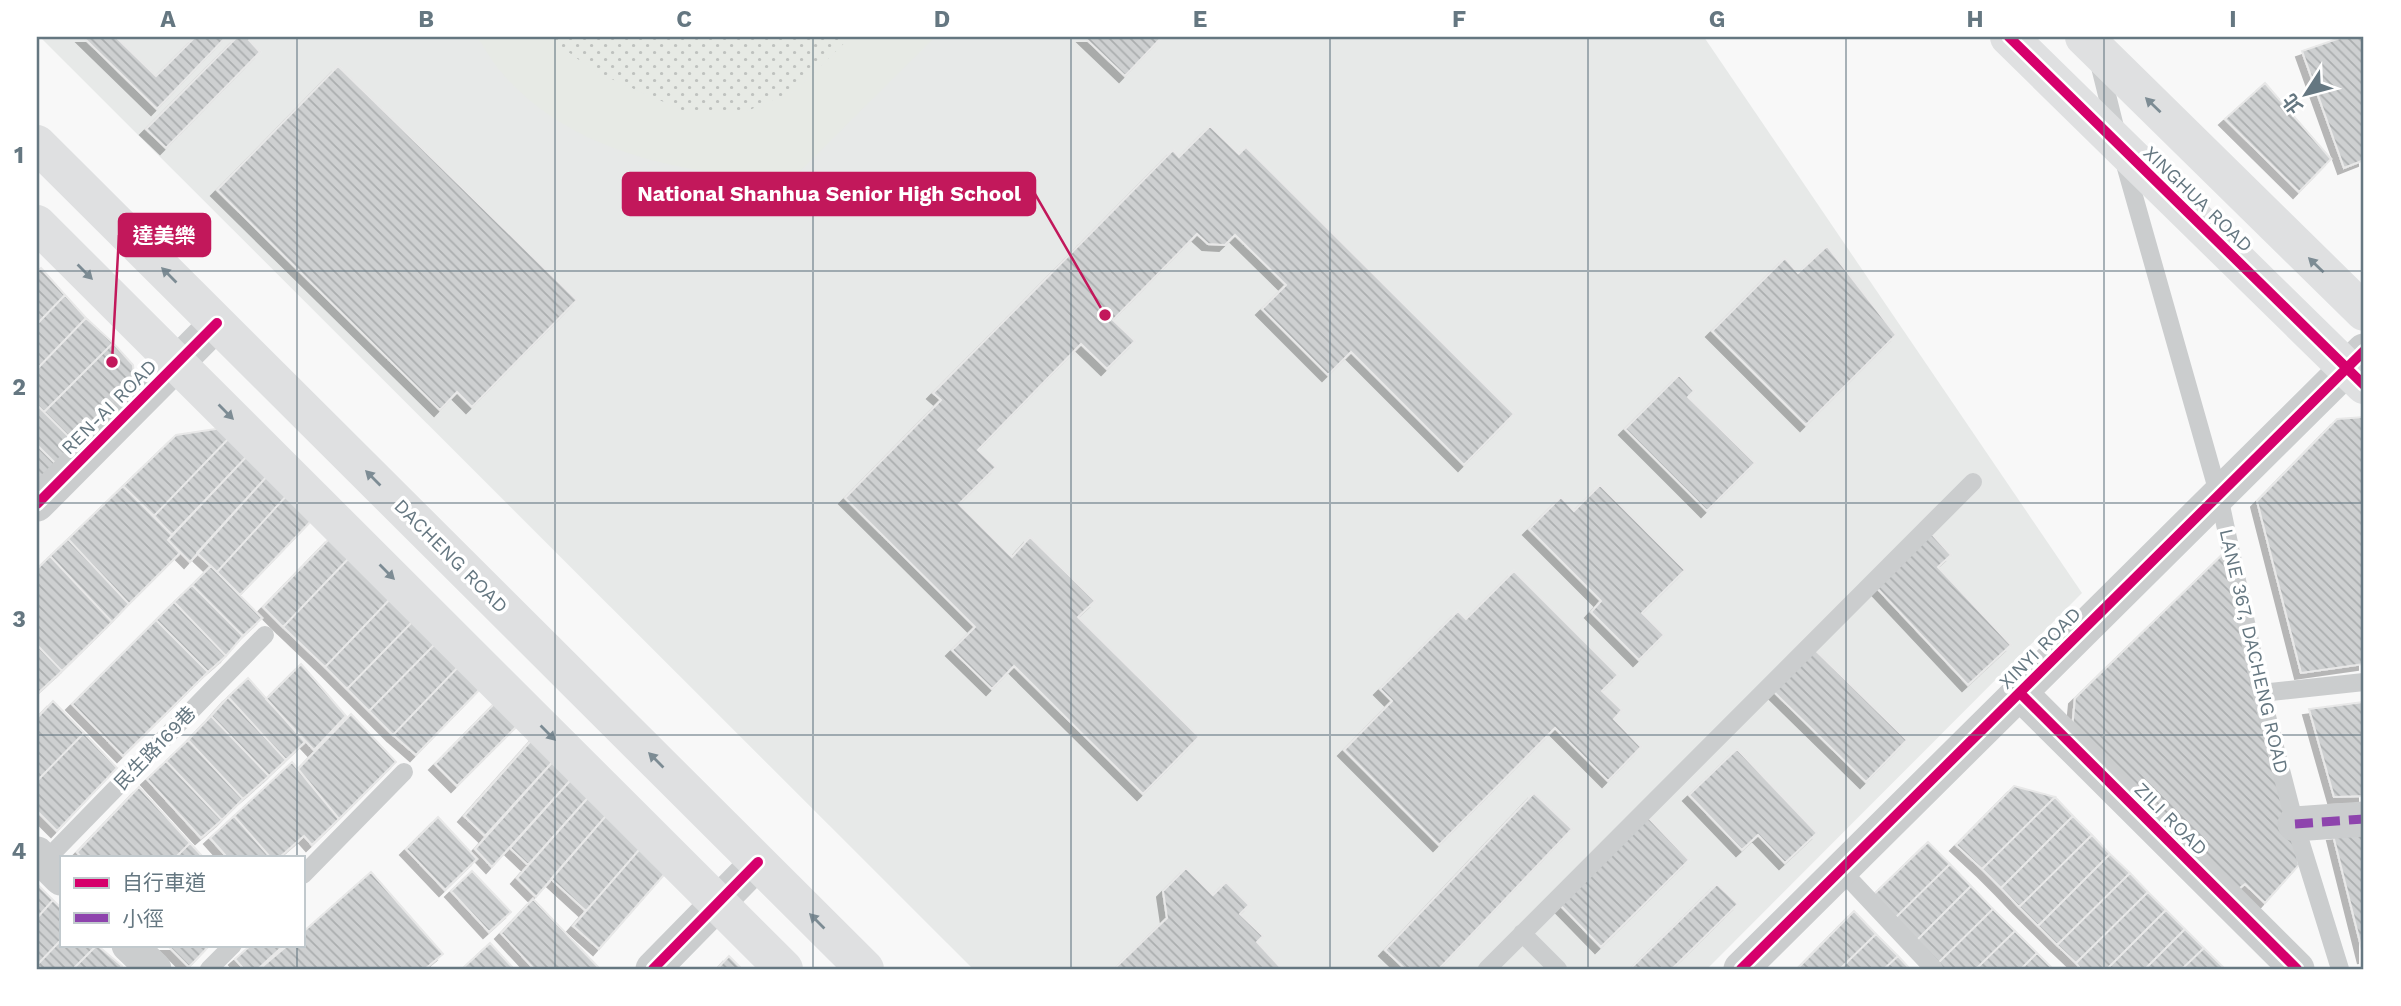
<svg xmlns="http://www.w3.org/2000/svg" width="2401" height="1006" font-family="'Work Sans','Noto Sans TC',sans-serif">
  <style>
    .built { fill: #e7e9e8 }
    .grass { fill: url(#grass-dots) }
    .garden { fill: #e7eae5 }
    .building { fill: url(#building-back-hatch); stroke: #e8e8e8; stroke-width: 2; filter: url(#shadow) }
    .lines { fill: none; stroke-linecap: round; stroke-linejoin: round }
    .lane { stroke: #cbcdce; stroke-width: 18 }
    .street { stroke: #cbcdce; stroke-width: 35 }
    .secondary { stroke: #dfe0e1; stroke-width: 38 }
    .quiet { stroke: #8e44ad; stroke-width: 9; stroke-dasharray: 18 9; stroke-linecap: butt }
    .cycleway-casing { stroke: #fff; stroke-width: 15 }
    .cycleway { stroke: #d6006c; stroke-width: 10 }
    .oneway { fill: #7d8c94 }
    .grid { fill: none; stroke: #657781; stroke-width: 2; stroke-opacity: 0.55 }
    .labels { text-anchor: middle; dominant-baseline: central; stroke-width: 7; stroke-linejoin: round; paint-order: stroke }
    .street-label { font-size: 19px; fill: #657781; stroke: #fff }
    .leader { fill: none; stroke: #c2185b; stroke-width: 2.5 }
    .callout-dot { fill: #c2185b; stroke: #fff; stroke-width: 2.5 }
    .callout { fill: #c2185b; stroke: #c2185b; stroke-width: 2.5 }
    .callout-label { font-size: 21px; text-anchor: middle; font-weight: bold; fill: #fff }
    .neatline { fill: none; stroke: #657781; stroke-width: 2.5 }
    .grid-label { font-size: 23px; text-anchor: middle; font-weight: bold; fill: #657781 }
  </style>
  <defs>
    <pattern id="grass-dots" width="8" height="8" patternUnits="userSpaceOnUse" patternTransform="scale(1.75)"><rect width="8" height="8" fill="#e7eae5"/><path d="M2 2h.1M6 6h.1" fill="none" stroke="#bfc2bf" stroke-width="1.8" stroke-linecap="round"/></pattern>
    <pattern id="building-back-hatch" width="6" height="6" patternUnits="userSpaceOnUse" patternTransform="scale(1.75)"><rect width="6" height="6" fill="#ced0d1"/><path d="M-1 5l2 2M0 0l6 6M5-1l2 2" fill="none" stroke="#abaeaf"/></pattern>
    <filter id="shadow"><feDropShadow dx="-6" dy="6" stdDeviation="0" flood-color="#0004"/></filter>
  </defs>
  <rect width="100%" height="100%" fill="#f8f8f8"/>
  <!-- built -->
  <path class="built" d="M40,37H1704L2082,593L1707,969H973Z"/>
  <!-- grass -->
  <path class="grass" d="M548,37H851L795,91L745,112H686L595,72Z"/>
  <!-- garden -->
  <path class="garden" d="M477,37H548L595,72L686,112H745L795,91L851,37H935L773,198L750,176C660,169 563,144 502,73C492,62 485,48 477,37Z"/>
  <!-- building -->
  <path class="building" d="M83,37H116L156,76L195,37H226L157,109Z
    M237,37H252L249,40L260,52L166,148L146,129Z
    M1084,37H1162L1125,76Z
    M2343,37H2364V160L2344,168L2302,51Z
    M338,66L577,300L472,407L457,392L440,410L217,190Z
    M2265,83L2331,159L2299,192L2225,119Z
    M1210,126L1239,154L1246,147L1514,414L1464,465L1351,352L1328,375L1262,309L1286,285L1235,235L1225,245L1208,244L1197,234L1113,320L1135,341L1107,369L1081,344L978,450L996,467L959,504L1012,557L1030,537L1095,601L1078,617L1199,737L1143,794L1014,666L992,689L952,650L975,627L845,498L941,400L933,393L1173,150L1179,157Z
    M1827,246L1896,335L1806,425L1712,331L1785,258L1798,273Z
    M41,268L65,295L37,324V272Z
    M65,295L86,318L37,369V324Z
    M86,318L113,343L44,412L37,405V369Z
    M113,343L133,365L136,400L86,454L44,412Z
    M1679,375L1694,391L1688,397L1755,463L1707,511L1625,429Z
    M37,405L86,454L66,474L37,445Z
    M2364,417V664L2301,673L2257,501L2337,419Z
    M222,428L231,436L154,516L123,486L176,435Z
    M231,436L249,454L172,535L154,516Z
    M37,445L66,474L37,485Z
    M249,454L269,474L190,562L168,540Z
    M269,474L289,493L217,572L197,553Z
    M1600,485L1685,570L1642,613L1664,635L1639,660L1591,612L1601,601L1529,529L1561,497L1574,511Z
    M123,486L172,535L168,540L180,553L129,604L68,539Z
    M289,493L314,518L240,595L217,572Z
    M1931,533L1951,555L1938,567L2011,645L1968,685L1875,586Z
    M331,537L351,556L283,627L263,607Z
    M68,539L129,604L112,622L50,556Z
    M2231,546L2299,865L2265,903L2245,884L2236,891L2072,729L2075,698Z
    M50,556L112,622L62,671L37,645V569Z
    M351,556L393,596L325,667L283,627Z
    M211,566L262,618L243,636L192,585Z
    M1514,571L1618,675L1602,691L1622,710L1614,719L1641,747L1608,781L1555,728L1439,845L1344,750L1392,701L1380,689L1458,611L1466,619Z
    M192,585L243,636L226,656L174,602Z
    M393,596L416,618L347,689L325,667Z
    M174,602L226,656L208,672L156,620Z
    M416,618L439,640L369,711L347,689Z
    M156,620L208,672L123,756L72,704Z
    M439,640L462,663L393,735L369,711Z
    M37,645L62,671L37,694Z
    M1810,645L1907,740L1866,782L1769,687Z
    M462,663L484,685L416,755L393,735Z
    M301,664L346,716L314,750L266,699Z
    M248,678L305,742L286,760L228,697Z
    M228,697L286,760L269,776L211,716Z
    M499,699L522,721L457,786L435,764Z
    M53,701L84,733L37,781V718Z
    M2364,702V796L2334,797L2309,709Z
    M351,714L396,762L339,819L298,769Z
    M211,716L269,776L243,799L188,740Z
    M84,733L117,768L57,831L37,811V781Z
    M536,735L557,757L485,836L464,816Z
    M188,740L243,799L222,820L166,761Z
    M1737,749L1817,833L1785,863L1758,835L1742,850L1689,795Z
    M557,757L576,774L492,867L475,849Z
    M166,761L222,820L201,838L147,779Z
    M292,762L339,819L312,845L304,836L280,857H270L234,816Z
    M576,774L593,792L528,865L510,848Z
    M2014,786L2055,797L1982,869L1956,845Z
    M139,787L190,843L176,857H81L77,852Z
    M593,792L611,810L536,897L517,878Z
    M1534,793L1572,829L1439,969H1405L1385,950Z
    M2055,797L2073,816L2001,888L1982,869Z
    M611,810L645,843L586,911L551,879Z
    M1645,814L1689,860L1601,947L1556,901Z
    M234,816L270,857H227L210,838Z
    M2073,816L2092,835L2019,907L2001,888Z
    M438,817L477,859L445,890L406,849Z
    M2364,832V958L2333,835Z
    M2092,835L2110,854L2038,926L2019,907Z
    M1928,842L1950,864L1892,921L1870,898Z
    M190,843L203,857H176Z
    M645,843L670,868L599,949L573,926Z
    M2110,854L2130,873L2057,945L2038,926Z
    M1950,864L1971,886L1914,943L1892,921Z
    M1186,868L1213,895L1226,882L1249,905L1240,914L1263,936L1257,942L1282,969H1114L1167,918L1163,891Z
    M472,871L511,912L489,932L451,891Z
    M371,872L443,954L425,969H265L263,966L288,945H303V932Z
    M2130,873L2148,892L2076,963L2057,945Z
    M37,884L53,900L37,918Z
    M1717,884L1738,904L1672,969H1630Z
    M1971,886L1993,909L1936,965L1914,943Z
    M2148,892L2166,910L2107,969H2081L2076,963Z
    M533,899L600,969H534L501,933Z
    M53,900L61,908V940L37,965V918Z
    M1993,909L2015,931L1976,969H1939L1936,965Z
    M2166,910L2185,929L2145,969H2107Z
    M1854,911L1876,934L1840,969H1797Z
    M2185,929L2204,948L2182,969H2145Z
    M2015,931L2037,953L2021,969H1976Z
    M1876,934L1898,956L1884,969H1840Z
    M61,940V945H97L73,969H37V965Z
    M490,943L514,969H462Z
    M97,945L122,966L119,969H73Z
    M167,945H210L189,967Z
    M251,945H279L282,947L258,969H244L235,959Z
    M2204,948L2223,967L2220,969H2182Z
    M2037,953L2053,969H2021Z
    M729,956L742,969H717Z
    M1898,956L1910,969H1884Z"/>
  <g class="lines">
    <!-- lane -->
    <path class="lane" d="M2099,63L2116,131
      M2124,161L2219,496L2261,693L2295,824L2340,969
      M2261,693L2364,682
      M40,866L265,635
      M1841,870L1934,969
      M303,875L404,772
      M1522,933L1558,969
      M209,969L233,945
      M1487,969L1973,482"/>
    <!-- street -->
    <path class="street" d="M37,504L217,323
      M2020,693L2297,969
      M2295,824L2364,819
      M37,854L61,878
      M129,945L154,969
      M653,969L758,862
      M1741,969L2364,351"/>
    <!-- secondary -->
    <path class="secondary" d="M2009,37L2364,385
      M2084,37L2364,312
      M37,144L865,969
      M37,224L784,969"/>
    <!-- quiet -->
    <path class="quiet" d="M2295,824L2364,819"/>
    <defs>
      <path id="cycleway" d="M2009,37L2364,385
        M37,504L217,323
        M2020,693L2297,969
        M653,969L758,862
        M1741,969L2364,351"/>
    </defs>
    <!-- cycleway casing -->
    <use href="#cycleway" class="cycleway-casing"/>
    <!-- cycleway -->
    <use href="#cycleway" class="cycleway"/>
  </g>
  <!-- one-way arrows -->
  <defs><path id="oneway-solid" d="M-6-.8H1V-3.2L6.5 0L1 3.2V.8H-6Z" transform="scale(1.75)"/></defs>
  <g class="oneway">
    <use href="#oneway-solid" transform="translate(2153 105) rotate(-136)"/>
    <use href="#oneway-solid" transform="translate(2316 265) rotate(-136)"/>
    <use href="#oneway-solid" transform="translate(85 272) rotate(45)"/>
    <use href="#oneway-solid" transform="translate(169 275) rotate(-135)"/>
    <use href="#oneway-solid" transform="translate(226 412) rotate(45)"/>
    <use href="#oneway-solid" transform="translate(373 478) rotate(-135)"/>
    <use href="#oneway-solid" transform="translate(387 572) rotate(45)"/>
    <use href="#oneway-solid" transform="translate(548 733) rotate(45)"/>
    <use href="#oneway-solid" transform="translate(656 760) rotate(-135)"/>
    <use href="#oneway-solid" transform="translate(817 921) rotate(-135)"/>
  </g>
  <!-- grid -->
  <path class="grid" d="M297,37V857M555,37V969M813,37V969M1071,37V969M1330,37V969M1588,37V969M1846,37V969M2104,37V969M37,271H2364M37,503H2364M37,735H2364M297,945V969"/>
  <g class="labels">
    <!-- street labels -->
    <g class="street-label">
      <text transform="translate(2198 199) rotate(44)">XINGHUA ROAD</text>
      <text transform="translate(109 407) rotate(-45)">REN-AI ROAD</text>
      <text transform="translate(451 556) rotate(45)">DACHENG ROAD</text>
      <text transform="translate(2040 648) rotate(-45)">XINYI ROAD</text>
      <text transform="translate(2254 651) rotate(77)">LANE 367, DACHENG ROAD</text>
      <text transform="translate(155 748) rotate(-46)">民生路169巷</text>
      <text transform="translate(2171 819) rotate(45)">ZILI ROAD</text>
    </g>
  </g>
  <!-- callouts -->
  <path class="leader" d="M1105 315L1035 194M112 362L119 235"/>
  <g class="callout-dot">
    <circle cx="1105" cy="315" r="7"/>
    <circle cx="112" cy="362" r="7"/>
  </g>
  <g class="callout">
    <rect x="623" y="173" width="412" height="42" rx="7"/>
    <rect x="119" y="214" width="91" height="42" rx="7"/>
  </g>
  <g class="callout-label">
    <text x="829" y="201">National Shanhua Senior High School</text>
    <text x="164" y="243">達美樂</text>
  </g>
  <!-- border -->
  <rect width="2401" height="1006" fill="none" stroke="#ffffff" stroke-width="77"/>
  <!-- legend -->
  <rect x="60" y="856" width="245" height="91" fill="#ffffff" stroke="#c1c9cd" stroke-width="2"/>
  <rect x="74" y="878" width="35" height="10" fill="#d6006c" stroke="#c1c9cd" stroke-width="2"/>
  <text x="122" y="890" font-size="21" fill="#657781">自行車道</text>
  <rect x="74" y="913" width="35" height="10" fill="#8e44ad" stroke="#c1c9cd" stroke-width="2"/>
  <text x="122" y="926" font-size="21" fill="#657781">小徑</text>
  <!-- north arrow -->
  <g transform="translate(2306 94) rotate(234)" stroke="#ffffff" stroke-width="5" paint-order="stroke">
  <path d="M0-5L12 26L0 18L-12 26Z" fill="#657781"/>
  <text y="-10" font-size="19" font-weight="bold" text-anchor="middle" fill="#657781">北</text>
  </g>
  <rect x="38" y="38" width="2324" height="930" class="neatline"/>
  <g class="grid-label">
    <text x="168" y="27">A</text>
    <text x="426" y="27">B</text>
    <text x="684" y="27">C</text>
    <text x="942" y="27">D</text>
    <text x="1200" y="27">E</text>
    <text x="1459" y="27">F</text>
    <text x="1717" y="27">G</text>
    <text x="1975" y="27">H</text>
    <text x="2233" y="27">I</text>
    <text x="19" y="163">1</text>
    <text x="19" y="395">2</text>
    <text x="19" y="627">3</text>
    <text x="19" y="859">4</text>
  </g>
</svg>
